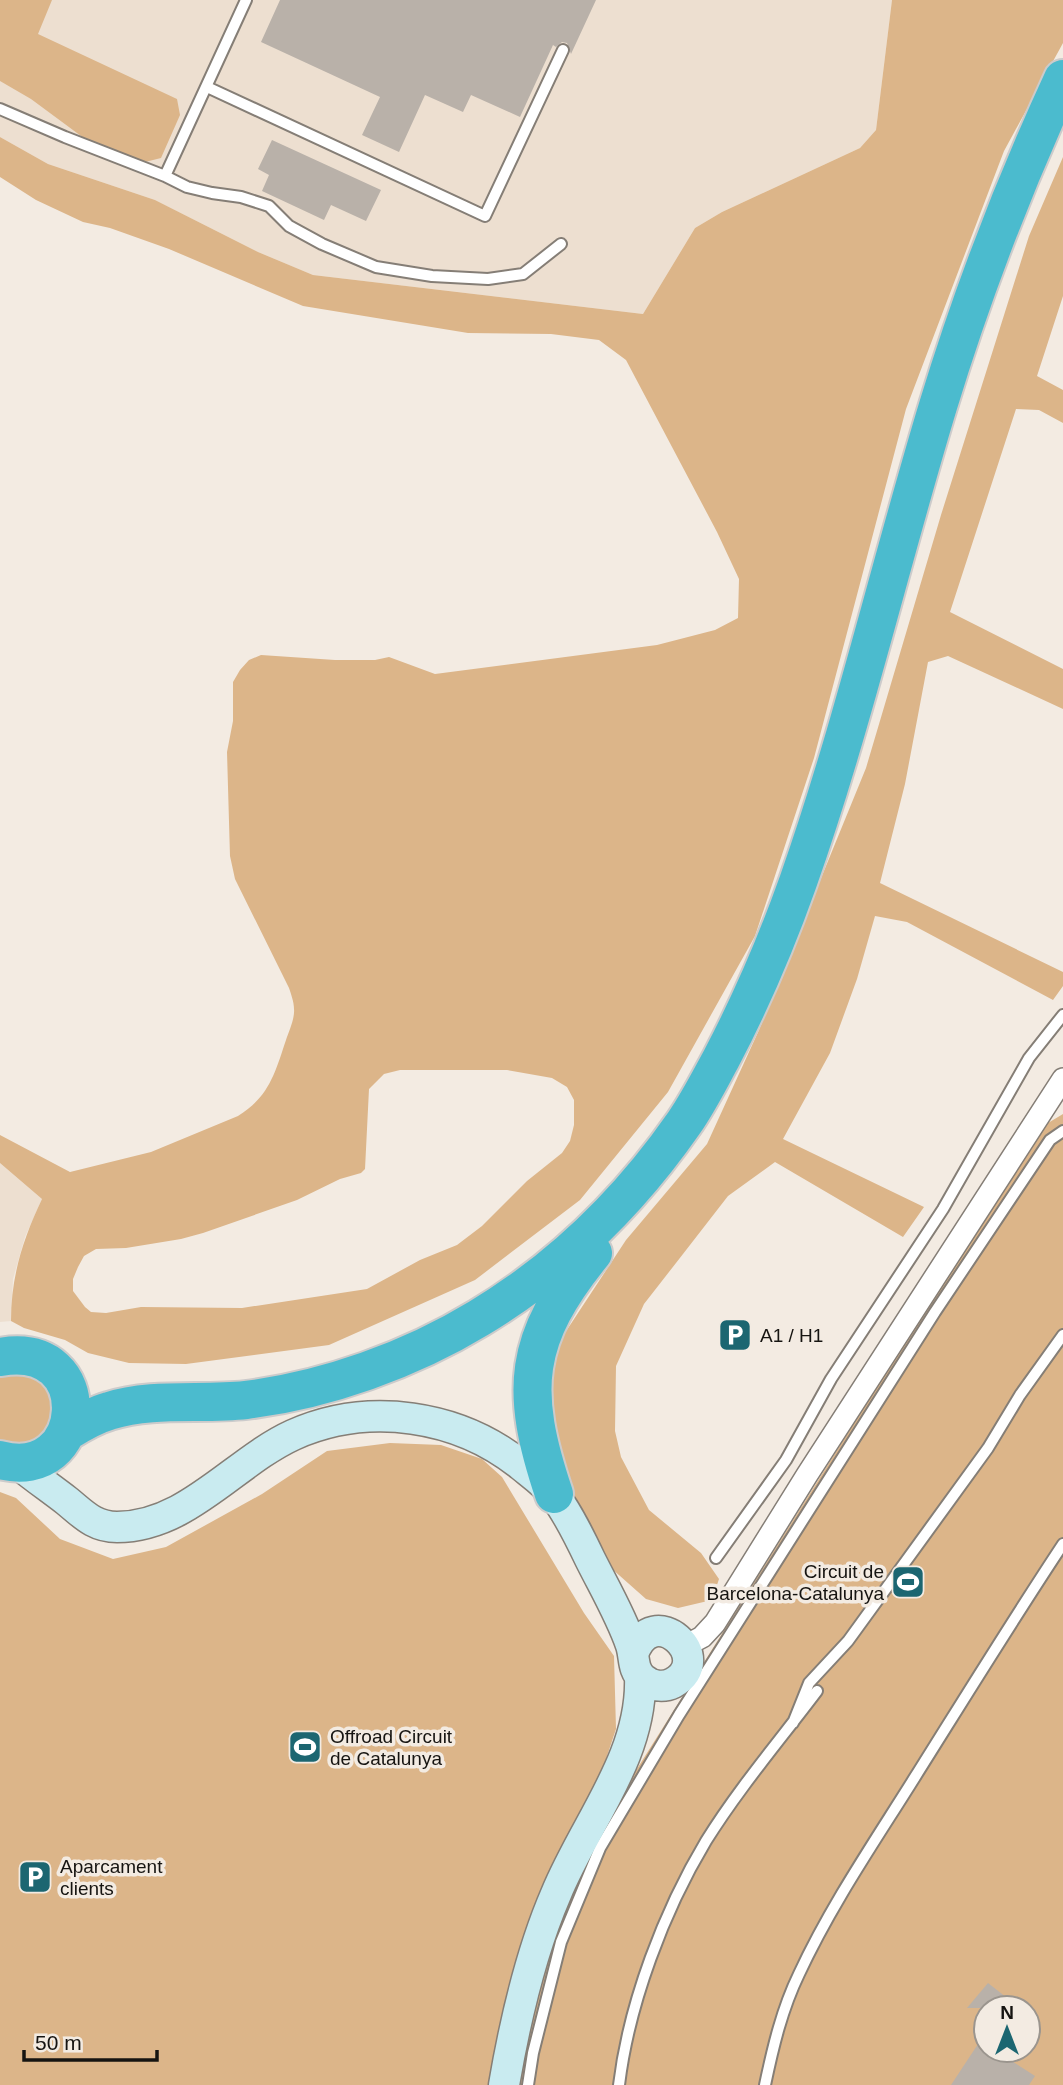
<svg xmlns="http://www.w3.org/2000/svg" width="1063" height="2085" font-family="Helvetica,sans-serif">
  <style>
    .built { fill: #eddfd0 }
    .green { fill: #dcb589; fill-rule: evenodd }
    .building { fill: #b9b1a9 }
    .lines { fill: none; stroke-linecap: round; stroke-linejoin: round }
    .lane-casing { stroke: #857e76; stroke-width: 14 }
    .street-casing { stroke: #857e76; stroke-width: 24 }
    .secondary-casing { stroke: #857e76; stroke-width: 33 }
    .highway-casing { stroke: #cccbcb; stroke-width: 42 }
    .lane { stroke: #fff; stroke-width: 10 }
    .street { stroke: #fff; stroke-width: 21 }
    .secondary { stroke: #c9ebf0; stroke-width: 30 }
    .highway { stroke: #4bbbce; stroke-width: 38 }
    .labels { text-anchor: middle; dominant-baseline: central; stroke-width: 7; stroke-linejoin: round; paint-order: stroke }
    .poi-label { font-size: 19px; fill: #161411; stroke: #f3ebe2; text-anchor: start }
  </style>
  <rect width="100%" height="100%" fill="#f3ebe2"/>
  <!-- built -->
  <path class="built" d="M0,0H892L876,130L860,148L722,212L695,228L643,314L313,275L258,252L155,200L48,164L0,137Z
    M0,1163L42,1199L25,1237L13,1279L11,1321L0,1322Z"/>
  <!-- green -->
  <path class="green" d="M0,0H52L38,34L177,99L180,115L161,158L137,164L100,150L31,99L0,81Z
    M892,0H1063V43L1004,151L906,409L814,758L755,936L668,1092L580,1200L475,1280L329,1345L186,1364L129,1363L88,1353L65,1340L24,1328L11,1321C11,1276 23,1239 42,1199L0,1163V1135L70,1172L151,1152L238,1116C269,1097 275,1073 286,1040C289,1031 295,1018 294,1009C294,1002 291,994 289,988L235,879L230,856L227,752L233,721V682L240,670L249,660L261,655L335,660H375L389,657L435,674L657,645L715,630L738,618L739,579L717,532L626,360L599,340L551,334L468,333L303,306L169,249L110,228L83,222L36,200L0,177V137L48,164L155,200L258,252L313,275L643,314L695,228L722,212L860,148L876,130ZM400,1070H507L552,1078L567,1087L574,1100V1125L570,1141L562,1153L527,1181L482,1226L457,1245L420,1260L367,1289L242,1308L141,1307L106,1313L91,1312L85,1307L73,1291V1279L78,1267L84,1256L96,1249L126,1248L181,1239L203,1233L297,1200L340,1179L361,1173L365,1169L369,1089L384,1074Z
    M1063,157V296L1037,376L1063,390V423L1039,410L1016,409L950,612L1063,669V709L948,656L928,662L905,784L880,883L1063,972V986L1053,1000L907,922L875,916L857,979L830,1053L783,1139L924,1207L903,1237L775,1162L728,1196L683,1254L644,1304L616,1366L615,1431L621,1457L649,1510L701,1553L719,1579L712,1600L678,1608L646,1599L611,1568L581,1519L549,1431L553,1351L626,1240L707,1144L759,1030L866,768L941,515L1029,236Z
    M1063,1114V2085H0V1492L16,1498L60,1539L113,1559L166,1547L262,1494L327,1451L390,1443L441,1445L482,1459L502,1477L584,1613L614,1656L616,1729L604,1765L630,1780L885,1374L1048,1123ZM986,2008H1028V2050H986Z
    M19,1367L55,1388L47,1442L0,1449V1371Z"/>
  <!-- building -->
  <path class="building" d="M280,0H596L571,54L567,43L562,42L556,47L553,45L520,117L471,95L463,112L425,95L399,152L362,135L380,97L261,42Z
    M272,140L381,190L366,221L331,205L324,220L262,191L269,175L258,169Z
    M988,1983L1020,2008H967Z
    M980,2041L986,2044V2050H995L1035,2076L1029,2085H951Z"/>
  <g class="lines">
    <defs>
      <path id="lane" d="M207,87L485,216L563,50
        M0,109L65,137L165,176L246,0
        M165,176L187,187L212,193L241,197L269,206L289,226L322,244L376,267L432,276L488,279L523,274L561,244
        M716,1558L786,1460L831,1379L943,1209L1029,1058L1063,1015
        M793,1723L809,1683L848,1641L988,1448L1020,1395L1063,1335
        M528,2085L533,2053L561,1942L600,1848L679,1715L935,1312L1050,1140L1063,1131
        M619,2085C629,2003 664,1911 706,1841C739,1788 780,1740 817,1691
        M765,2085C773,2047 782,2009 799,1974C831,1905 875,1841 915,1777C964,1699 1012,1621 1063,1544"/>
      <path id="street" d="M685,1646L702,1637L715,1623L807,1475L1063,1079"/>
      <path id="secondary" d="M17,1463C33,1476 50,1488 67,1501C83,1514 94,1527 117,1527C187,1527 234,1462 293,1435C369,1401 459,1415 522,1466C533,1475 546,1484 554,1495C568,1513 580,1538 590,1559C604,1587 621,1616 631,1645C635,1657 632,1670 643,1679C651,1686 663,1688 673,1683C717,1659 653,1598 633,1654
        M504,2085C515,2021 530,1954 556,1894C585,1823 643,1756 640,1677"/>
      <path id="highway" d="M0,1357C100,1339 89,1484 0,1460
        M68,1431C81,1423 95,1415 109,1411C153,1397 201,1405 246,1400C326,1390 410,1360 479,1318C562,1268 629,1202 684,1123C698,1103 709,1081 721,1059C751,1002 776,944 798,882C853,726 890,564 938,406C972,294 1014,185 1063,79
        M554,1494C519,1390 523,1339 593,1253"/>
    </defs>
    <!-- lane casing -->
    <use href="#lane" class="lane-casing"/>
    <!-- street casing -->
    <use href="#street" class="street-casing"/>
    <!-- secondary casing -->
    <use href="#secondary" class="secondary-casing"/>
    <!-- highway casing -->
    <use href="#highway" class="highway-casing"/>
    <!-- lane -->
    <use href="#lane" class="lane"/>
    <!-- street -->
    <use href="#street" class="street"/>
    <!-- secondary -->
    <use href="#secondary" class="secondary"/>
    <!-- highway -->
    <use href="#highway" class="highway"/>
  </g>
  <!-- icons -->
  <defs>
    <symbol id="parking-square" viewBox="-11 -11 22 22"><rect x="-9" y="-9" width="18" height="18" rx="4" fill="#1c6671" stroke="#f3ebe2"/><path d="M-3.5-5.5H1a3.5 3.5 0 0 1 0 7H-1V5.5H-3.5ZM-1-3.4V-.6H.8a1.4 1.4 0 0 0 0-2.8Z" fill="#fff"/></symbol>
    <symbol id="stadium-square" viewBox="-11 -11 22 22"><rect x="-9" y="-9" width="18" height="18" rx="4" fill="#1c6671" stroke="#f3ebe2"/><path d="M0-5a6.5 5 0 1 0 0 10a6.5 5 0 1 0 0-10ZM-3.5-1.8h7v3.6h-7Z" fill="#fff"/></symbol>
  </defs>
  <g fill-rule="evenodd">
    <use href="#parking-square" x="716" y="1316" width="38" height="38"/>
    <use href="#stadium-square" x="889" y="1563" width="38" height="38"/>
    <use href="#stadium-square" x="286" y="1728" width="38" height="38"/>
    <use href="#parking-square" x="16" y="1858" width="38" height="38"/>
  </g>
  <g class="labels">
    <!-- poi labels -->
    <g class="poi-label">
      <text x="760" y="1335">A1 / H1</text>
      <text x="884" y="1571" text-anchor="end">Circuit de<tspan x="884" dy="22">Barcelona-Catalunya</tspan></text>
      <text x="330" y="1736">Offroad Circuit<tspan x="330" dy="22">de Catalunya</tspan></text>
      <text x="60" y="1866">Aparcament<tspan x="60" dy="22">clients</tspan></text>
    </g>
  </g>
  <!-- north arrow -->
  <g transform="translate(1007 2029)"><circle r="33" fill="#f3ebe2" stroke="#9b958e" stroke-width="2"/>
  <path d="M0-5L12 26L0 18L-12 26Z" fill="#1c6671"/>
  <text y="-10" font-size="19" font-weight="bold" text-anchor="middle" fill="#161411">N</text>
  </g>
  <!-- scale -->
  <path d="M24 2050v10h133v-10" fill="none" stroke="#161411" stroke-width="3.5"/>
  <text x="35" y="2050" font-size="21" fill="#161411" stroke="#f3ebe2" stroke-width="5" paint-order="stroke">50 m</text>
</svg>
